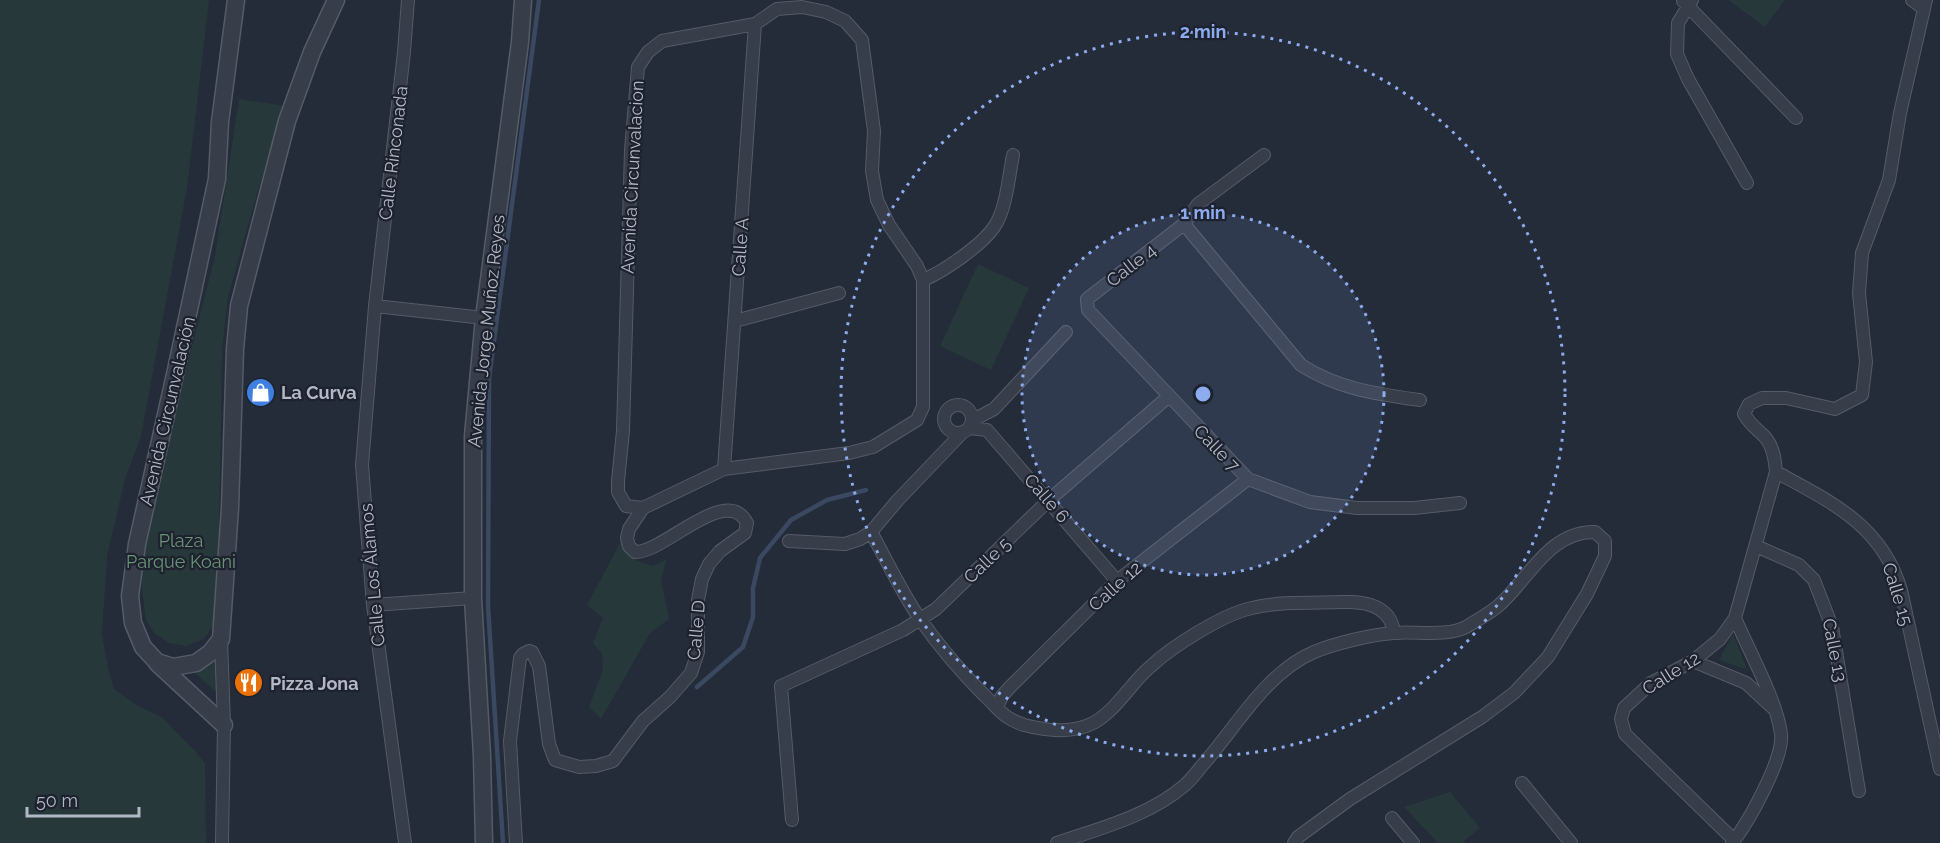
<svg xmlns="http://www.w3.org/2000/svg" width="1940" height="843" font-family="Raleway,sans-serif">
  <style>
    .green { fill: #27383b }
    .lines { fill: none; stroke-linecap: round; stroke-linejoin: round }
    .stream { stroke: #3a4860; stroke-width: 4.5 }
    .minor-casing { stroke: #555b67; stroke-width: 14 }
    .tertiary-casing { stroke: #555b67; stroke-width: 19 }
    .minor { stroke: #373d49; stroke-width: 12 }
    .tertiary { stroke: #373d49; stroke-width: 16 }
    .ring { fill: none; stroke: #8dacef; stroke-width: 3; stroke-dasharray: 3 6 }
    .labels { text-anchor: middle; dominant-baseline: central; stroke-width: 4.5; stroke-linejoin: round; paint-order: stroke }
    .street-label { font-size: 18px; fill: #b2b8c5; stroke: #1d222e }
    .poi-label { font-size: 18px; font-weight: bold; fill: #b2b8c5; stroke: #1d222e; text-anchor: start }
    .park-label { font-size: 18px; fill: #6b9477; stroke: #1d222e }
    .centre { fill: #8dacef; stroke: #1d222e; stroke-width: 3 }
    .ring-label { font-size: 18px; text-anchor: middle; font-weight: bold; fill: #8dacef; stroke: #1d222e; stroke-width: 4.5; stroke-linejoin: round; paint-order: stroke }
  </style>
  <rect width="100%" height="100%" fill="#242b39"/>
  <!-- green -->
  <path class="green" d="M0,0H209L187,188L141,436L125,479L107,556L102,634L108,668L114,689L138,706L162,717L196,752L205,764L206,843H0Z
    M1728,0H1785L1765,27Z
    M239,99L287,106L258,190L228,297L222,351L218,601L215,623L204,639L186,646L169,643L154,633L146,620L142,588V555L151,508L215,256Z
    M978,264L1029,288L991,370L940,346Z
    M622,539L635,560L652,566L666,560L661,580L669,619L650,633L601,719L589,707L603,669L602,654L593,643L603,618L587,605Z
    M1733,634L1746,666L1745,669L1719,660Z
    M216,652V692L187,666Z
    M1450,792L1480,828L1464,841L1466,843H1438L1404,807Z"/>
  <g class="lines">
    <!-- stream -->
    <path class="stream" d="M697,687L743,647L753,617V588L760,558L791,520L827,500L866,490
      M503,843L488,606L489,379L539,0"/>
    <defs>
      <path id="minor" d="M1692,0L1678,23L1677,54L1688,79L1747,183
        M1912,0L1924,9
        M1683,1L1796,118
        M1264,155L1198,204L1184,224L1087,299L1088,310L1248,479L1310,502L1357,508H1414L1460,503
        M1184,224L1301,365C1338,389 1377,394 1420,400
        M923,280C943,272 982,245 994,227C1006,211 1009,175 1013,155
        M375,306L484,318
        M735,321L839,293
        M944 419a14 14 0 1 1 28 0a14 14 0 1 1-28 0Z
        M973,420L994,409L1066,332
        M969,428L987,430L1117,581
        M724,469L755,24
        M1776,472C1831,502 1882,525 1901,590L1940,769
        M871,532C887,561 902,593 920,619C939,646 962,673 985,696C1000,710 1003,718 1024,725C1047,731 1074,734 1095,722C1117,709 1131,683 1150,667C1171,647 1223,614 1252,608C1281,601 1313,603 1343,602C1366,601 1391,606 1394,633
        M789,541L845,544L860,539L871,532L897,501L962,433
        M1756,546L1799,565L1814,580L1832,627L1859,791
        M373,605L473,598
        M221,639L224,725L222,843
        M1693,661L1746,683L1772,707
        M997,707L1002,696L1010,687L1117,581L1248,479
        M1522,783L1571,843
        M1392,818L1413,843
        M792,820L781,686L903,630L936,609L1049,500L1168,397
        M1734,840L1625,734L1621,719L1624,708L1651,683L1693,661L1720,639L1735,618L1776,472C1775,459 1773,445 1764,436C1755,427 1751,426 1744,414L1749,404L1762,398H1786L1835,409L1862,395L1866,362L1859,293L1862,253L1889,180L1900,113L1926,0
        M405,843L373,605L362,465L375,306L404,52L408,0
        M516,843L510,741L520,658L523,654L529,651L532,652L539,666L549,744L555,760L579,767L596,766L613,761L643,721L670,697L691,673L698,652V600L702,579L709,564L720,551L745,533L747,523C726,483 664,553 635,552L629,546L627,538L629,529L643,508L724,469L849,453L873,447L917,420L923,407V280L917,266L889,225L877,200L872,171L874,131L862,40L845,21L826,12L802,7L777,9L755,24L662,41L648,52L638,67L631,150L623,431L618,481V492L626,506L643,508
        M1057,843C1101,828 1149,816 1185,785C1193,778 1199,769 1206,761C1238,724 1267,672 1314,652C1333,644 1373,634 1394,633C1416,631 1446,637 1466,627C1476,621 1488,614 1497,607C1528,581 1548,531 1595,532L1605,541V556L1587,594L1548,657L1514,693L1482,717L1350,799L1298,837L1294,843
        M1732,843C1748,823 1784,759 1781,734C1777,701 1749,651 1735,618"/>
      <path id="tertiary" d="M236,0L220,122L217,179L176,370L137,544L130,596L133,623L143,647L157,662L173,667L196,663L210,653L221,639L230,508L235,349L239,306L287,121L312,52L336,0
        M157,663L224,725
        M484,843L482,756L473,598V436L484,318L520,42L523,0"/>
    </defs>
    <!-- minor casing -->
    <use href="#minor" class="minor-casing"/>
    <!-- tertiary casing -->
    <use href="#tertiary" class="tertiary-casing"/>
    <!-- minor -->
    <use href="#minor" class="minor"/>
    <!-- tertiary -->
    <use href="#tertiary" class="tertiary"/>
  </g>
  <!-- distance rings -->
  <circle cx="1203" cy="394" r="181" fill="#8dacef" fill-opacity=".12"/>
  <g class="ring">
    <circle cx="1203" cy="394" r="181"/>
    <circle cx="1203" cy="394" r="362"/>
  </g>
  <!-- icons -->
  <defs>
    <symbol id="shop-disc" viewBox="-11 -11 22 22"><circle r="9.5" fill="#3f7fe0" stroke="#1d222e"/><path d="M-5-2.5h2.3a2.7 3.5 0 0 1 5.4 0H5L5.5 6h-11ZM-1.5-2.5h3a1.5 2.3 0 0 0-3 0Z" fill="#fff"/></symbol>
    <symbol id="restaurant-disc" viewBox="-11 -11 22 22"><circle r="9.5" fill="#e8710a" stroke="#1d222e"/><path d="M-5-6h1v4h1v-4h1v4h1v-4h1v5L-1.5 .5V6h-2V.5L-5-1ZM5-6V6H3V1.5H1.5Q1.5-4 5-6Z" fill="#fff"/></symbol>
  </defs>
  <g fill-rule="evenodd">
    <use href="#shop-disc" x="244" y="376" width="33" height="33"/>
    <use href="#restaurant-disc" x="232" y="666" width="33" height="33"/>
  </g>
  <g class="labels">
    <!-- street labels -->
    <g class="street-label">
      <text transform="translate(393 153) rotate(-83)">Calle Rinconada</text>
      <text transform="translate(632 177) rotate(-87)">Avenida Circunvalacion</text>
      <text transform="translate(740 247) rotate(-86)">Calle A</text>
      <text transform="translate(1131 265) rotate(-38)">Calle 4</text>
      <text transform="translate(486 331) rotate(-84)">Avenida Jorge Muñoz Reyes</text>
      <text transform="translate(167 411) rotate(-77)">Avenida Circunvalación</text>
      <text transform="translate(1217 448) rotate(46)">Calle 7</text>
      <text transform="translate(1047 498) rotate(49)">Calle 6</text>
      <text transform="translate(987 560) rotate(-44)">Calle 5</text>
      <text transform="translate(372 575) rotate(-95)">Calle Los Álamos</text>
      <text transform="translate(1115 586) rotate(-42)">Calle 12</text>
      <text transform="translate(1898 594) rotate(73)">Calle 15</text>
      <text transform="translate(696 630) rotate(-85)">Calle D</text>
      <text transform="translate(1835 650) rotate(79)">Calle 13</text>
      <text transform="translate(1671 673) rotate(-32)">Calle 12</text>
    </g>
    <!-- poi labels -->
    <g class="poi-label">
      <text x="281" y="392">La Curva</text>
      <text x="270" y="683">Pizza Jona</text>
    </g>
    <!-- park labels -->
    <g class="park-label">
      <text x="181" y="540">Plaza<tspan x="181" dy="21">Parque Koani</tspan></text>
    </g>
  </g>
  <circle cx="1203" cy="394" r="9" class="centre"/>
  <g class="ring-label">
    <text x="1203" y="38">2 min</text>
    <text x="1203" y="219">1 min</text>
  </g>
  <!-- scale -->
  <path d="M27 807v9h112v-9" fill="none" stroke="#b2b8c5" stroke-width="3"/>
  <text x="36" y="807" font-size="18" fill="#b2b8c5" stroke="#1d222e" stroke-width="4.5" paint-order="stroke">50 m</text>
</svg>
